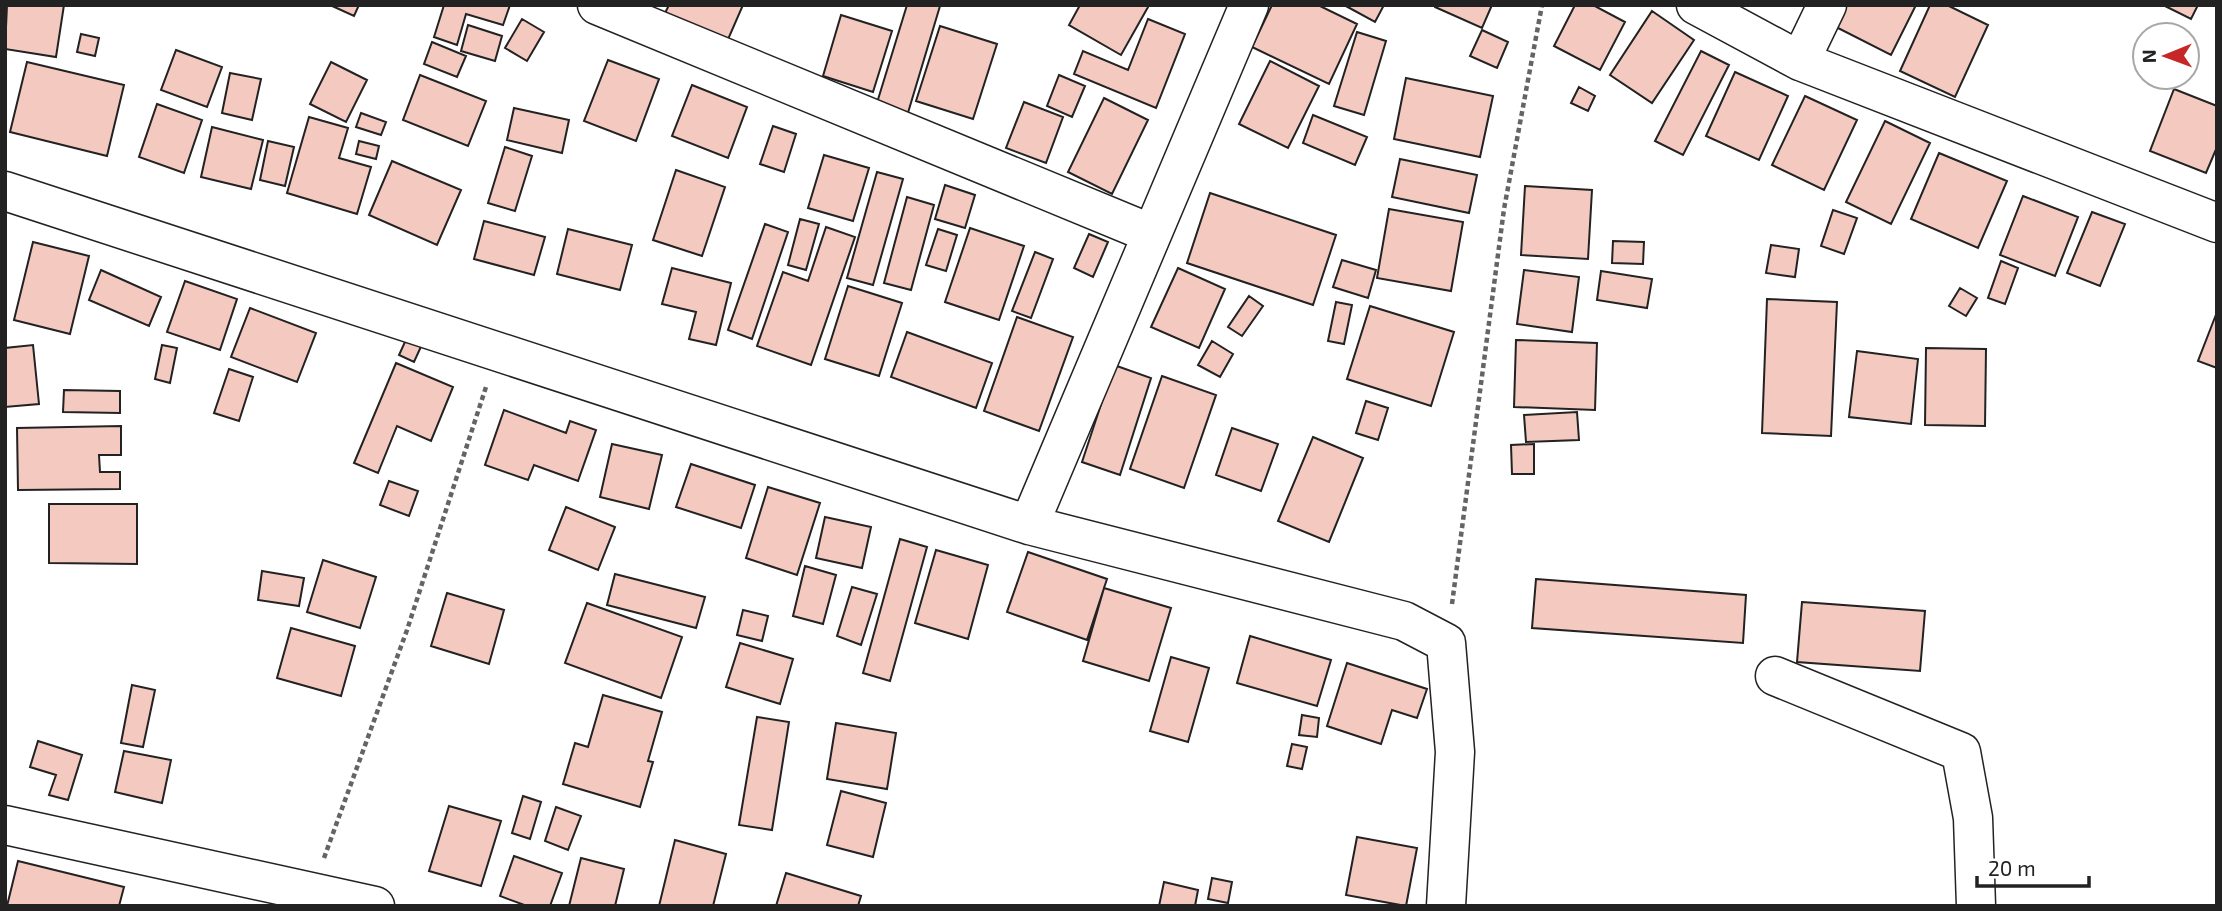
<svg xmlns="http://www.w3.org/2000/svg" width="2222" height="911" font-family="'Exo 2',sans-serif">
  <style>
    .building { fill: #f3c9c0; stroke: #222; stroke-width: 2 }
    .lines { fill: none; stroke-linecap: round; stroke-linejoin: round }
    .minor-casing { stroke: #222; stroke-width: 41 }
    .path { stroke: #646464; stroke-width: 4.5; stroke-dasharray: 5 3.5; stroke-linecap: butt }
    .minor { stroke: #fff; stroke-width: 38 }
  </style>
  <rect width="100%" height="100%" fill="#fff"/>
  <!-- building -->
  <path class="building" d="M7,5H64L56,57L5,49Z
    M330,5H359L354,16Z
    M444,5H510L503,25L466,14L457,45L434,37Z
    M669,5H743L726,44L664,15Z
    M907,5L940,6L907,116L876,106Z
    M1080,5H1145L1148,7L1121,55L1069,25Z
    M1272,5H1318L1357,24L1329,84L1252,47Z
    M1344,5H1384L1375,22Z
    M1435,5H1492L1482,28L1435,7Z
    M1575,5H1593L1625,22L1600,70L1554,46Z
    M1847,5H1916L1891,55L1836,27Z
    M1930,5H1947L1988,25L1955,97L1900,71Z
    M2163,5H2198L2191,19Z
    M1652,11L1694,40L1652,103L1610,75Z
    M841,15L892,31L873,92L823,76Z
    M522,19L544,32L527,61L505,48Z
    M1148,19L1185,34L1156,108L1074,74L1083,51L1128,70Z
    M468,25L502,36L495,61L461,51Z
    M940,26L997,44L973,119L916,101Z
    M1482,30L1508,42L1497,68L1470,56Z
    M1357,32L1386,41L1364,115L1334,106Z
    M81,34L99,38L95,56L77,52Z
    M432,42L466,56L457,77L424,64Z
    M176,50L222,67L207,107L161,90Z
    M1701,51L1729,65L1683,155L1655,141Z
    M608,60L659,79L636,141L584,121Z
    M1270,61L1319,86L1288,148L1239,124Z
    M27,62L124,85L107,156L10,132Z
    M331,62L367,80L346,122L310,104Z
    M1735,72L1788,96L1759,160L1706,136Z
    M230,73L261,79L252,120L222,113Z
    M420,75L486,101L468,146L403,120Z
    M1059,75L1085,86L1072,117L1047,106Z
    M1406,78L1493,96L1480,157L1394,139Z
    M692,85L747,107L728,158L672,136Z
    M1579,87L1595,96L1588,111L1571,103Z
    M2174,89L2217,106V147L2206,173L2150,151Z
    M1805,96L1857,120L1824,190L1772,165Z
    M1104,98L1148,120L1112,194L1068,172Z
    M1024,102L1063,117L1046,163L1006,148Z
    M157,104L202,120L184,173L139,157Z
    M514,108L569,120L562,153L507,140Z
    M361,113L386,122L381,135L356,127Z
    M1313,115L1367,137L1355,165L1303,143Z
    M309,117L348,128L339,158L371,167L357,214L287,193Z
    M1885,121L1930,143L1891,224L1846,202Z
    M773,126L796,134L784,172L760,164Z
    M212,127L263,140L251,189L201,177Z
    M268,141L294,147L285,186L260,180Z
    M359,141L379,146L376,159L356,154Z
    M505,147L532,156L515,211L488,203Z
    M1939,153L2007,181L1978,248L1911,219Z
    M824,155L869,168L853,221L808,208Z
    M1400,159L1477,175L1469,213L1392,197Z
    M392,161L461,190L437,245L369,215Z
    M676,170L725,187L702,256L653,240Z
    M877,172L903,179L873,285L847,278Z
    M945,185L975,195L965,228L935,219Z
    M1525,186L1592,190L1588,259L1521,255Z
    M1210,193L1336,235L1313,305L1187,263Z
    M2023,196L2078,217L2055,276L2000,255Z
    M907,197L934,205L911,290L884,283Z
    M1389,209L1463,222L1451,291L1377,278Z
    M1833,210L1857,218L1844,254L1821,246Z
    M2092,212L2125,224L2100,286L2067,273Z
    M800,219L819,224L806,270L788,265Z
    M484,221L545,237L534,275L474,259Z
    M765,224L788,232L752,339L728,330Z
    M826,227L855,237L811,365L757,346L783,272L808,281Z
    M970,228L1024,246L999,320L945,302Z
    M568,229L632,245L620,290L557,274Z
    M938,229L957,235L946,271L926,265Z
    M1089,234L1108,242L1093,277L1074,268Z
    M1613,241L1644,242L1643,264L1612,263Z
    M33,242L89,256L70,334L14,320Z
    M1771,245L1799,249L1795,277L1766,273Z
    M1035,252L1053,259L1031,318L1012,311Z
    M1342,260L1376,270L1368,298L1333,287Z
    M2001,261L2018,268L2005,304L1988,298Z
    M672,268L731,283L716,345L689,339L696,312L662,304Z
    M1178,268L1225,289L1199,348L1151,327Z
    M101,270L161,297L149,326L89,300Z
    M1524,270L1579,277L1572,332L1517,324Z
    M1601,271L1652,279L1647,308L1597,300Z
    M185,281L237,299L220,350L167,332Z
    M848,286L902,303L879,376L825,359Z
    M1960,288L1977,298L1966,316L1949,306Z
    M1249,296L1263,306L1242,336L1228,327Z
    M1767,299L1837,302L1831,436L1762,433Z
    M1336,302L1352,305L1344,344L1328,341Z
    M1370,306L1454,332L1431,406L1347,379Z
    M250,308L316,333L297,382L231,357Z
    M2217,312V368L2198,361Z
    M1017,317L1073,337L1039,431L984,411Z
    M907,332L992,363L976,408L891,377Z
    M409,333L424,340L414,362L399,355Z
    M1516,340L1597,343L1595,410L1514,407Z
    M1212,341L1233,354L1220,377L1198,365Z
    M33,345L39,404L5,407V348Z
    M162,345L177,348L170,383L155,379Z
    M1926,348L1986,349L1985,426L1925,425Z
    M1857,351L1918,359L1911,424L1849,417Z
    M396,363L453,387L431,441L397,426L378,473L354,463Z
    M1114,365L1151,378L1120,475L1082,462Z
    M229,369L253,377L239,421L214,413Z
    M1162,376L1216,395L1184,488L1130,469Z
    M64,390L120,391V413L63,412Z
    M1366,401L1388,408L1378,440L1356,433Z
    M504,410L566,433L570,421L596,430L578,481L534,465L528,480L485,465Z
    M1577,412L1579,440L1526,442L1524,415Z
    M121,426V455H99L100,472H120V489L18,490L17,428Z
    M1232,428L1278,444L1261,491L1216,475Z
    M1313,437L1363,458L1329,542L1278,521Z
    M612,444L662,455L649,509L600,497Z
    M1534,444V474H1512L1511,445Z
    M691,464L755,485L741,528L676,507Z
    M389,481L418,491L409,516L380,505Z
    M768,487L820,503L797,575L746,558Z
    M49,504H137V564L49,563Z
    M566,507L615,527L598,570L549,550Z
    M825,517L871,527L862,568L816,558Z
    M900,539L927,547L890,681L863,673Z
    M936,550L988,565L968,639L915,623Z
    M1028,552L1107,579L1087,640L1007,612Z
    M323,560L376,577L360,628L307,612Z
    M805,566L836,575L823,624L793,616Z
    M262,571L304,578L299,606L258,600Z
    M615,574L705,597L696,628L607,605Z
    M1536,579L1746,595L1743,643L1532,628Z
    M852,587L877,594L861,645L837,636Z
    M1104,588L1171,608L1149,681L1083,661Z
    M447,593L504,610L489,664L431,646Z
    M1802,602L1925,611L1920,671L1797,662Z
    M587,603L682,637L661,698L565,663Z
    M743,610L768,616L762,641L737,635Z
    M291,628L355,646L341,696L277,678Z
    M1250,636L1331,660L1317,706L1237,683Z
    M740,643L793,659L780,704L726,687Z
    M1171,657L1209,668L1188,742L1150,731Z
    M1347,663L1427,689L1417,718L1392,710L1381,744L1327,726Z
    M132,685L155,690L143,747L121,743Z
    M603,695L662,712L648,761L653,762L640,807L563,784L575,743L588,747Z
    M1302,715L1319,718L1317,737L1299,735Z
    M757,717L789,722L772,830L739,825Z
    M836,723L896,733L887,789L827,779Z
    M38,741L82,755L68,800L49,795L56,775L30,767Z
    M1292,744L1307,747L1302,769L1287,766Z
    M124,751L171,760L162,803L115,792Z
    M841,791L886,803L873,857L827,845Z
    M523,796L541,802L530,839L512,833Z
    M449,806L501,821L481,886L429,871Z
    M556,807L581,816L568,850L545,841Z
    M1357,837L1417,848L1406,906L1346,895Z
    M675,840L726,854L713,906H659Z
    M514,856L562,873L550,906H527L500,896Z
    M581,858L624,869L615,906H569Z
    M18,861L124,887L119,906H7Z
    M786,873L861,896L858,906H776Z
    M1212,878L1232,882L1228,903L1208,899Z
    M1164,882L1198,890L1195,906H1159Z"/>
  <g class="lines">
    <defs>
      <path id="minor" d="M597,5L1152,234
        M1696,5L1800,61L2217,223
        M1800,61L1827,5
        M5,191L1029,525L1404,621L1446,643L1455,752L1446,906
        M1029,525L1249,5
        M1775,676L1961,752L1973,818L1976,906
        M5,825L375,906"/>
    </defs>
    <!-- minor casing -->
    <use href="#minor" class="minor-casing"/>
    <!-- path -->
    <path class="path" d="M1452,604L1504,209L1542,5
      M324,858L407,630L486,387"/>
    <!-- minor -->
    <use href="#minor" class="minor"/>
  </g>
  <!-- border -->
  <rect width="2222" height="911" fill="none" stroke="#222222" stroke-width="14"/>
  <!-- north arrow -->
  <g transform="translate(2166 56) rotate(269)"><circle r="33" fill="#ffffff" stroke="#a7a7a7" stroke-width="2"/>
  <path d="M0-5L12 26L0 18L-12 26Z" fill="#c62828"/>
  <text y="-10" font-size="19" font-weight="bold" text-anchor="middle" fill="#222222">N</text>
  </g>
  <!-- scale -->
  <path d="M1977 876v10h112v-10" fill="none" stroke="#222222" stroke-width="3.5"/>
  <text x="1988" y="876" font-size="21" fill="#222222" stroke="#ffffff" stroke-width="5" paint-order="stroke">20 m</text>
</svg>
